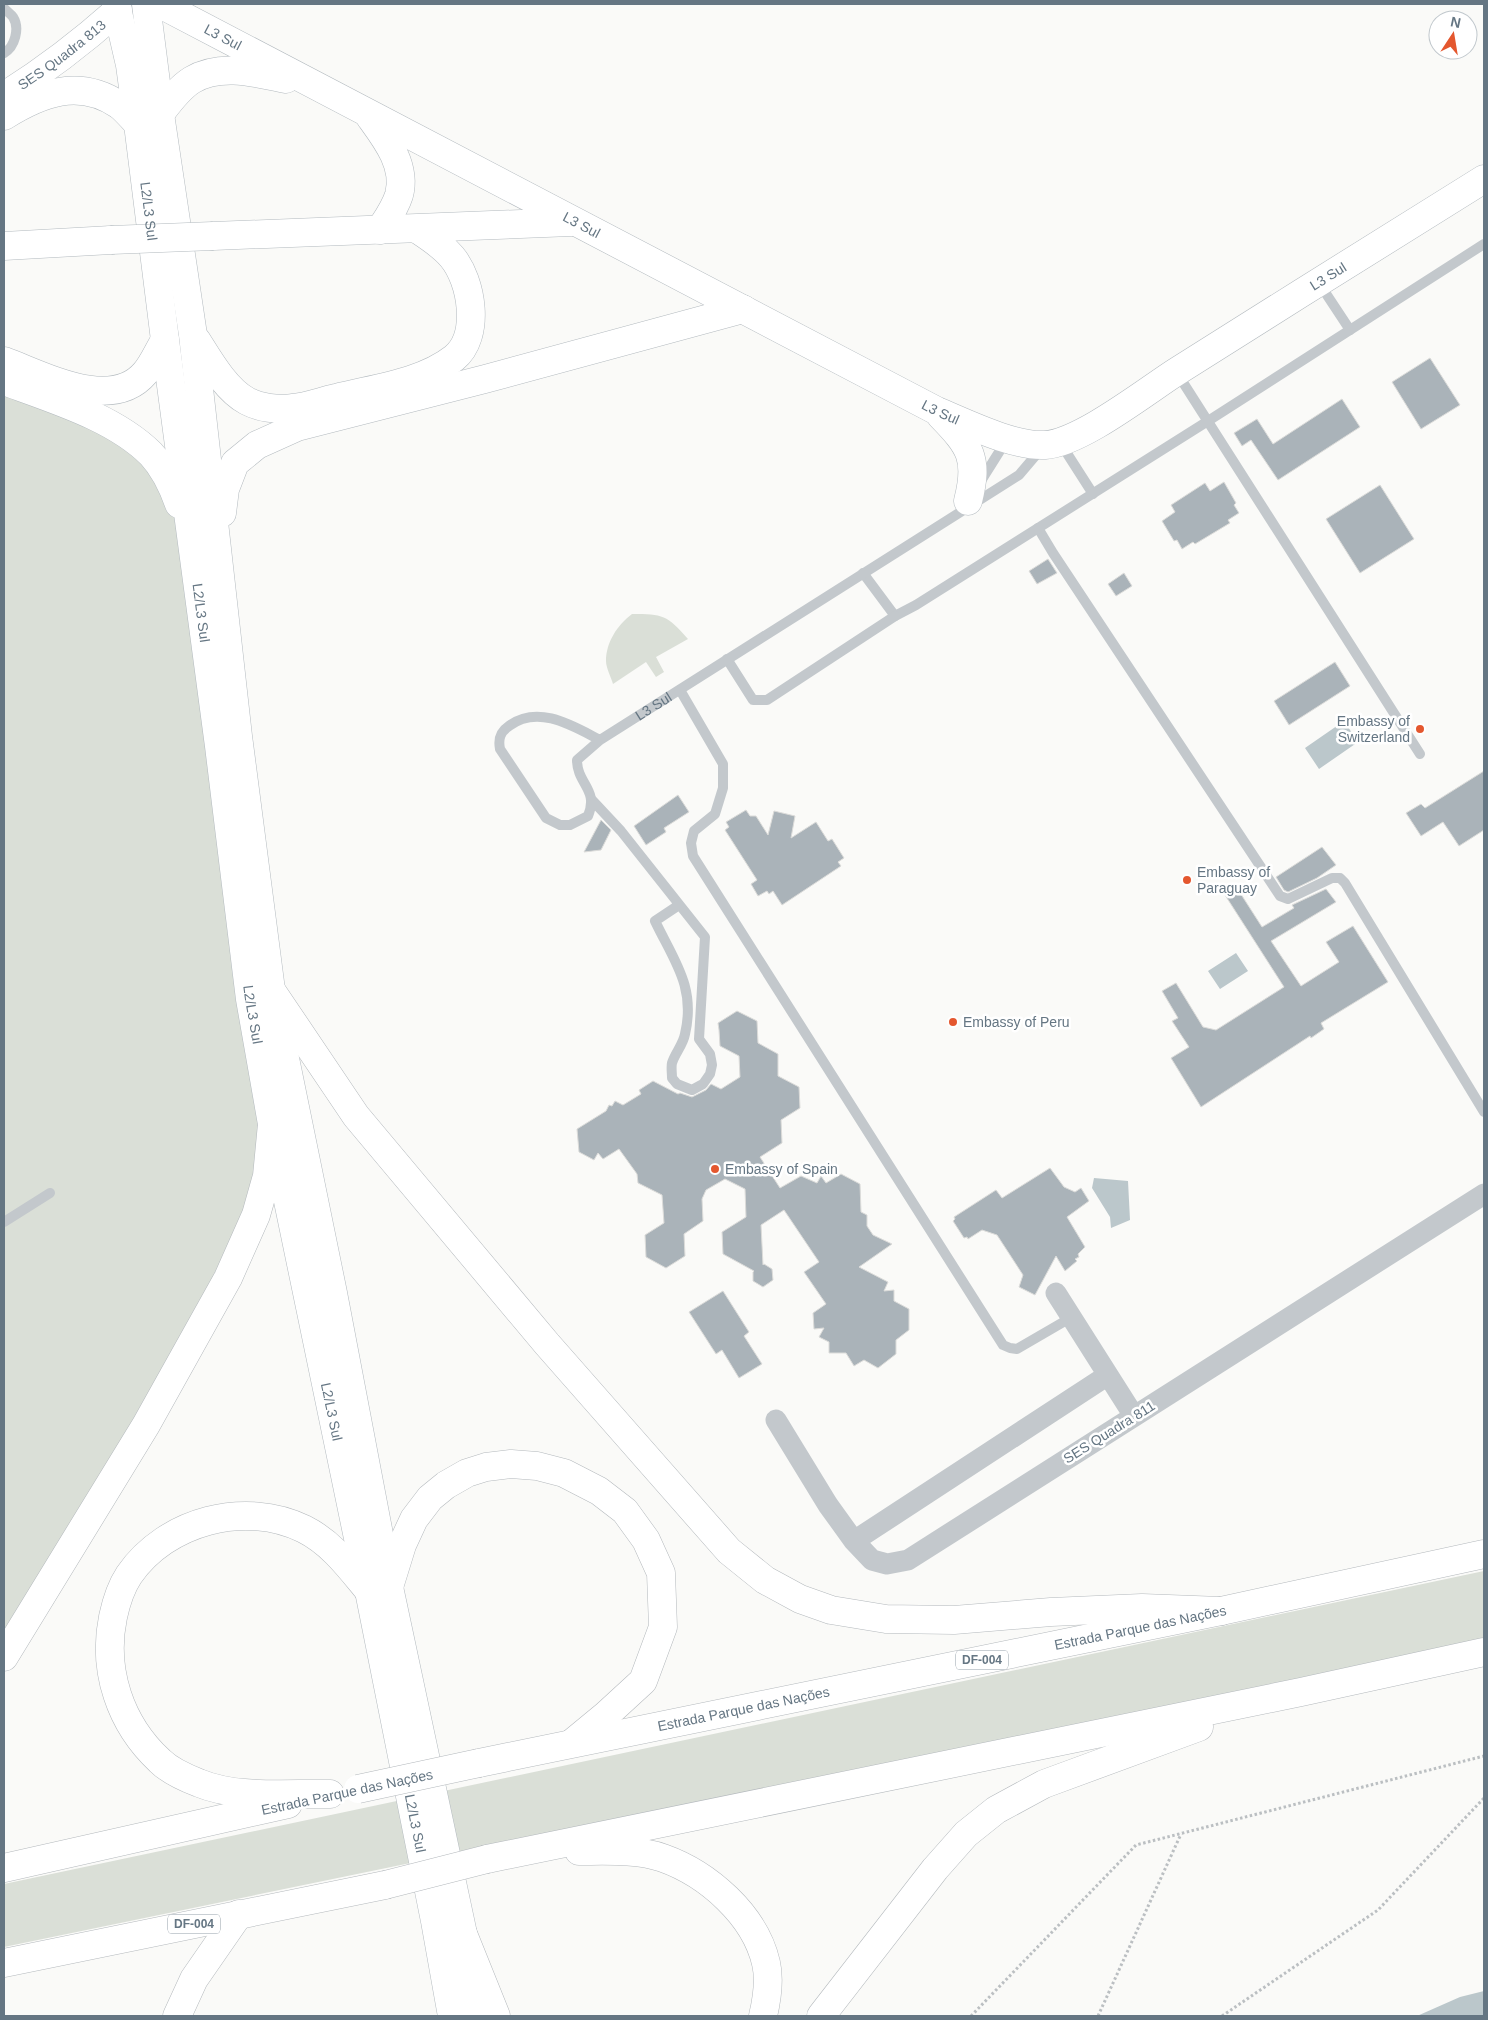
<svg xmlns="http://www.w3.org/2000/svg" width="1488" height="2020" font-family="Arial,sans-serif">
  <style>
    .green { fill: #dadfd7 }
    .water { fill: #bbc7cb }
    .building { fill: #aab3b9; stroke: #dcdcda }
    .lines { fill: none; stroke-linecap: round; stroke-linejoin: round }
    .secondary-casing { stroke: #b3babf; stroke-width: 29 }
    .highway-casing { stroke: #b4b9bd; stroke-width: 29 }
    .path { stroke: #bbbfc2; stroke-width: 3; stroke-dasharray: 2.5 2.5; stroke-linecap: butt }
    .lane { stroke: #c3c8cc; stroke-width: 10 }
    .street { stroke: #c3c8cc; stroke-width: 21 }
    .secondary { stroke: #fff; stroke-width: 28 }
    .highway { stroke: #fff; stroke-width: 28 }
    .secondary-bridge-casing { stroke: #b3babf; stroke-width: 29; stroke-linecap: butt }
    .highway-bridge-casing { stroke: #b4b9bd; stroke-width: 29; stroke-linecap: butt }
    .secondary-bridge { stroke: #fff; stroke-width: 28 }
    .highway-bridge { stroke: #fff; stroke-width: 28 }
    .poi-dot { fill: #e4572e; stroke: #fff; stroke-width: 2 }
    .labels { text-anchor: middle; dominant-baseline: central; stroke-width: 5; stroke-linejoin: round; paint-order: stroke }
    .shield { fill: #fff; stroke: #939fa8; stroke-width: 1 }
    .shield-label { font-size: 12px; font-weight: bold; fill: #657683 }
    .street-label { font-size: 14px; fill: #657683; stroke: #fff }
    .poi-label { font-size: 14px; fill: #657683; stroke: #fff; text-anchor: start }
  </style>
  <rect width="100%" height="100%" fill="#fafaf8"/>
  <!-- green -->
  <path class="green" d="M4,387L76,412L171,483L272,1124L256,1215L4,1653Z
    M632,614C663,614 667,615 688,639L656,657L664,672L656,677L646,662L613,684C611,677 606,668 606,661C606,643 617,625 632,614Z
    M1484,1571V1641L4,1947V1884Z"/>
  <!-- water -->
  <path class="water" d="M1344,721L1358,742L1319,769L1305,748Z
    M1236,953L1248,971L1220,989L1208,971Z
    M1094,1178L1128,1181L1130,1220L1111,1228L1110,1217L1092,1188Z
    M1484,1991V2016H1417L1460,1997Z"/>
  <!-- building -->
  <path class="building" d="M1430,358L1460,405L1421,429L1392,382Z
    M1342,399L1360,427L1278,480L1251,440L1242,446L1234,433L1257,419L1273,444Z
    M1224,482L1236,503L1234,505L1239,513L1228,520L1230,523L1195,544L1193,542L1182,549L1177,540L1174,541L1162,521L1175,512L1171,505L1205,483L1210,491Z
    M1380,485L1414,539L1360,573L1326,519Z
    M1048,559L1057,573L1037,584L1029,571Z
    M1124,573L1132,586L1116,596L1108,584Z
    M1335,662L1350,686L1289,725L1274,701Z
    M1484,771V830L1459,846L1443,822L1421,836L1406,813L1421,804L1425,808Z
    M678,795L689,812L664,828L666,832L646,845L634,826Z
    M746,810L750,816H756L768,835L774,811L795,816L791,838L816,822L828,841L832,839L844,858L838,862L841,866L782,905L773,891L769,894L767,891L758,896L751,884L757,880L725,830L729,827L726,822Z
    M601,820L611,830L601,850L584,852Z
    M1322,847L1336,865L1317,878L1288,892L1284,890L1276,877Z
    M1237,888L1262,927L1294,908L1292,905L1326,889L1336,902L1271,941L1301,986L1339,962L1326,942L1353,926L1388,982L1321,1023L1324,1029L1311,1038L1310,1036L1201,1107L1171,1058L1189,1047L1172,1021L1178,1018L1162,991L1176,983L1203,1027L1216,1030L1284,987L1225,895Z
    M737,1011L757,1021L758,1043L778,1054V1076L799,1087L800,1108L781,1120L782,1143L760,1157L780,1188L801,1176L817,1183L821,1176L826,1183L841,1174L860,1184L861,1212L867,1215V1226L873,1235L892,1244L859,1267L888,1282L884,1291L894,1290V1301L909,1309V1330L896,1340V1354L878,1368L864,1360L854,1366L846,1353H829V1342L819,1337L824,1328L814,1329L813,1313L826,1304L804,1272L819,1262L784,1210L761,1225L763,1265L764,1264L772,1269L773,1280L763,1287L753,1281V1272L754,1271L723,1254L722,1232L746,1217L745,1189L725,1179L706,1190L702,1199L703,1221L684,1234L685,1256L666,1268L646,1257L645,1235L664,1223L662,1195L638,1183L637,1174L619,1149L603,1159L598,1153L594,1160L579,1152L577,1129L606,1111L609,1105L612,1106L615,1101L623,1105L641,1094L639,1090L653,1081L678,1094L680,1093L692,1097L706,1090L711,1084L721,1089L740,1077L739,1056L720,1046L719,1030L718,1023Z
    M1050,1168L1064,1187L1075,1192L1081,1188L1089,1201L1067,1217L1085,1247L1078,1254L1079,1257L1075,1259L1077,1261L1065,1271L1056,1256L1035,1295L1019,1287L1023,1275L997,1235L982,1230L968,1239L967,1237L964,1238L953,1221L955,1219L954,1217L996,1190L1002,1198Z
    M723,1291L749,1332L744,1336L762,1364L739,1378L722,1350L716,1354L689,1312Z"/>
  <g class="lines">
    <defs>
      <g id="secondary">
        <path id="s2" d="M116,4L130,65L138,124L165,340L219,746L250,999L272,1124L369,1591L435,1921L452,2016"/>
        <path d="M146,4L160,114L193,335L238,736L271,990L333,1293L389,1587L463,1934L475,2016"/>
        <path id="s3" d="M160,4L937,411C966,423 1014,447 1045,445C1080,443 1145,392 1176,372C1278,307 1382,243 1484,179"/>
        <path id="s4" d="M4,96C46,70 81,43 118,10"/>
        <path d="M160,114C169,102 179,88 192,80C221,63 256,73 286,79"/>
        <path d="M4,116C41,93 79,78 119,105C126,110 132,118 138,124"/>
        <path d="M370,117C386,139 407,166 399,195C395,208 387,219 380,230"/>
        <path d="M213,236L571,222"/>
        <path d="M4,246L111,240"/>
        <path d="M197,341C209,360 226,390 247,401C260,408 278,410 292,408C307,407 322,401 336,398C375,388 422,383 454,358C481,336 472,281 452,257C442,245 429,237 417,229"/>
        <path d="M4,361C43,375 111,413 145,373C153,364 158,351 165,340"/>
        <path d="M4,381C52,399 114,417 151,454C164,468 173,487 179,504"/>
        <path d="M941,416C970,446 979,458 968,501"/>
        <path d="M222,513L225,489L235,463L257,445L297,427L485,379L743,309"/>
      </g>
      <g id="highway">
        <path d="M271,990L356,1116L547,1344L729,1551L765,1580L800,1599L831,1610L886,1619L954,1620L1051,1612L1142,1608L1221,1611"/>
        <path d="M389,1587L402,1545L414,1519L430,1498L446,1485L467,1473L486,1467L511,1464L537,1466L564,1473L599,1491L625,1511L646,1540L661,1573L663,1627L643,1681L606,1715L572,1743"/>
        <path d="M4,1657L146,1425L228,1278L256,1215L267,1176L272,1124"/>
        <path id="s5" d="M479,1763L1221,1611L1484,1554"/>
        <path d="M330,1794C290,1793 237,1799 199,1783C186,1778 170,1771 160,1761C120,1724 102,1670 113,1617C116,1603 121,1587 129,1575C166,1521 245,1500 304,1529C332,1543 350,1568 369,1591"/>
        <path d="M579,1851C604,1851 639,1849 663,1858C708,1874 755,1915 766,1963C770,1980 767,1999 763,2016"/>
        <path d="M487,1859L1301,1692L1484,1652"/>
        <path d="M4,1868L288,1804"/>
        <path d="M463,1934L496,2016"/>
        <path d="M4,1963L385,1885"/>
        <path d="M177,2016L194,1979L239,1914"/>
        <path d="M821,2016L935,1869L966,1834L996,1810L1044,1784L1199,1727"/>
      </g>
    </defs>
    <!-- secondary casing -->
    <use href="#secondary" class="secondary-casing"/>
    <!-- highway casing -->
    <use href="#highway" class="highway-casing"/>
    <!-- path -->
    <path class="path" d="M971,2016L1136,1845L1484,1756
      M1098,2016L1181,1834
      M1222,2016L1378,1910L1484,1798"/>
    <!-- lane -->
    <g class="lane">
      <path d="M4,8C6,11 11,14 13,17C20,28 15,47 4,53"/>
      <path d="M1319,283L1350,330"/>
      <path d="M1177,373L1420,754"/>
      <path d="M1061,444L1093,494"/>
      <path d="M979,484L1006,441"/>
      <path d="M1038,528L1053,553L1280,896L1288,899L1332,878H1340L1345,883L1484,1112"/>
      <path d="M863,573L895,616L916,605L1208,421L1484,244"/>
      <path d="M727,659L753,700H767L895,616"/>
      <path d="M680,690L723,764V788L715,814L694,831L691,843L693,856L1003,1345L1010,1348L1017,1349L1072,1317"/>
      <path id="s1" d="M600,740C573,726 538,704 509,726C500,732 498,739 500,749L546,818L560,825H570L588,816C599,789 577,784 577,760L600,740L1019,475L1042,448"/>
      <path d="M592,800L621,831L705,937L699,1039L710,1054L712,1065L710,1074L703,1084L692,1090L677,1084L672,1078C672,1073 671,1067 672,1063C675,1053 683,1045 685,1034C696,987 674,961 655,921L679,905"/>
      <path d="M4,1222L50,1193"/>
    </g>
    <!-- street -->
    <path class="street" d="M1056,1293L1134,1416
      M776,1420L828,1505L854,1541L872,1560L887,1564L908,1560L1484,1194
      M854,1541L1108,1375"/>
    <!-- secondary -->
    <use href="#secondary" class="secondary"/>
    <!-- highway -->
    <use href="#highway" class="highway"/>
    <defs>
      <path id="secondary-bridge" d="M111,240L213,236"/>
      <path id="highway-bridge" d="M358,1789L479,1763
        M385,1885L487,1859"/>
    </defs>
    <!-- secondary-bridge casing -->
    <use href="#secondary-bridge" class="secondary-bridge-casing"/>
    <!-- highway-bridge casing -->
    <use href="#highway-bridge" class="highway-bridge-casing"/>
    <!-- secondary-bridge -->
    <use href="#secondary-bridge" class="secondary-bridge"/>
    <!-- highway-bridge -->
    <use href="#highway-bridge" class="highway-bridge"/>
  </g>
  <!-- markers -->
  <g class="poi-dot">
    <circle cx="1420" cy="729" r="5"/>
    <circle cx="1187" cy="880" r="5"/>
    <circle cx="953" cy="1022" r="5"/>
    <circle cx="715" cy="1169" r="5"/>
  </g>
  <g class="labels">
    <!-- shield labels -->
    <g class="shield">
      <rect x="956" y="1650.5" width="52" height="19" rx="4"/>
      <rect x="168" y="1914.5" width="52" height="19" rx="4"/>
    </g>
    <g class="shield-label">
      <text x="982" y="1660">DF-004</text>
      <text x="194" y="1924">DF-004</text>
    </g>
    <!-- street labels -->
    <g class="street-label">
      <text stroke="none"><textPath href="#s3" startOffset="71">L3 Sul</textPath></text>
      <text stroke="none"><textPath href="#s4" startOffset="71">SES Quadra 813</textPath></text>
      <text stroke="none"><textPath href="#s2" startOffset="210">L2/L3 Sul</textPath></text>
      <text stroke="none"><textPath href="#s3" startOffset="476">L3 Sul</textPath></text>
      <text stroke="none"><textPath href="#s3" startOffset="1322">L3 Sul</textPath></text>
      <text stroke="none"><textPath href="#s3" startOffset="881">L3 Sul</textPath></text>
      <text stroke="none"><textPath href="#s2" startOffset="615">L2/L3 Sul</textPath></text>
      <text stroke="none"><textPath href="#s1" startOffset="406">L3 Sul</textPath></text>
      <text stroke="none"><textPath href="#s2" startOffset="1020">L2/L3 Sul</textPath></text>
      <text stroke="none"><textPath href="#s2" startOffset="1425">L2/L3 Sul</textPath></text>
      <text transform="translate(1109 1432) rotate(-32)">SES Quadra 811</text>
      <text stroke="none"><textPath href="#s5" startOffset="675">Estrada Parque das Nações</textPath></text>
      <text stroke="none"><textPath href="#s5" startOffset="270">Estrada Parque das Nações</textPath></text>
      <text transform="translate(347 1792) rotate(-12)">Estrada Parque das Nações</text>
      <text stroke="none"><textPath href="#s2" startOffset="1845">L2/L3 Sul</textPath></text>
    </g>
    <!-- poi labels -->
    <g class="poi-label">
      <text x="1410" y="721" text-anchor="end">Embassy of<tspan x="1410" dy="16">Switzerland</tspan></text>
      <text x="1197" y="872">Embassy of<tspan x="1197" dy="16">Paraguay</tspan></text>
      <text x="963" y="1022">Embassy of Peru</text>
      <text x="725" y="1169">Embassy of Spain</text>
    </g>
  </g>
  <!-- border -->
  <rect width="1488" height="2020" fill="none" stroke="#657683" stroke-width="10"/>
  <!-- north arrow -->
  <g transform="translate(1453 35) rotate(12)"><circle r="24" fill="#ffffff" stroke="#c1c8cd"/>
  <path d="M0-4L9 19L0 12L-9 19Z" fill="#e4572e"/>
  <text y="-8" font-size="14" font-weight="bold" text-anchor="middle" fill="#657683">N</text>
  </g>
</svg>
